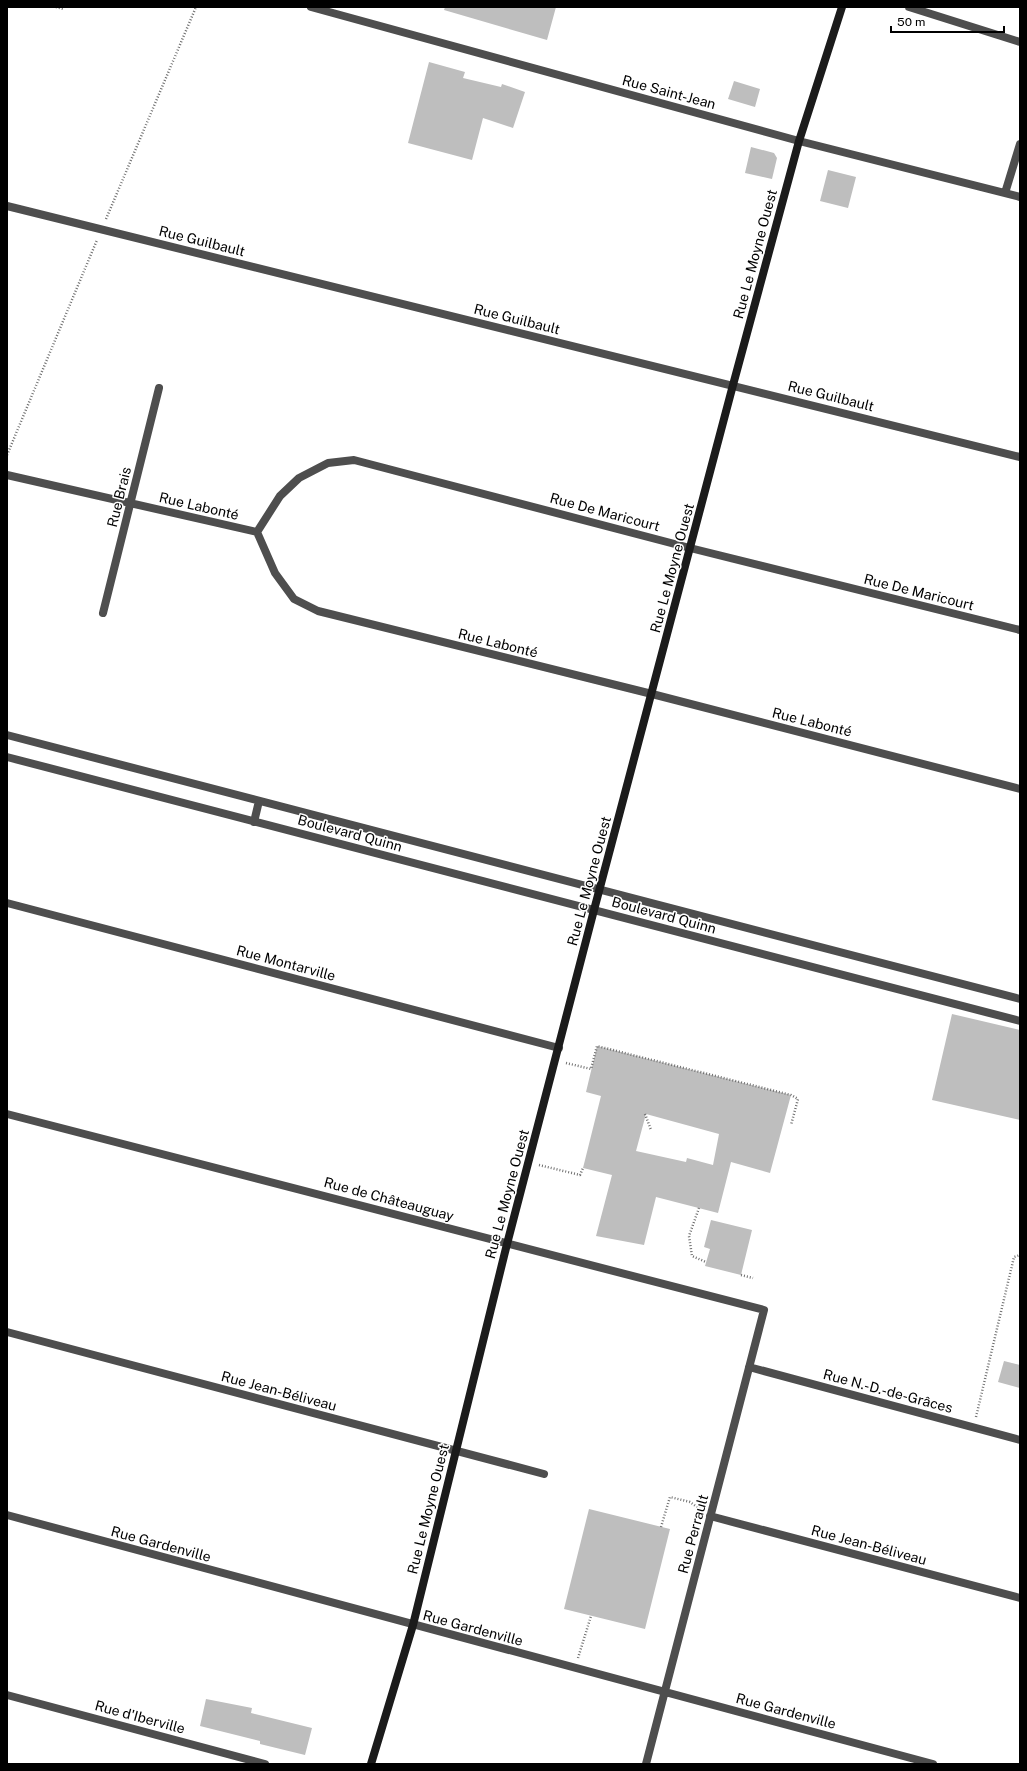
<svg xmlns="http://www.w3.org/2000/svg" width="1027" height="1771" font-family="'Public Sans',sans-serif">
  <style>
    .building { fill: #bebebe; fill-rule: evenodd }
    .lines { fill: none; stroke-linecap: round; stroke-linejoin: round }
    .path { stroke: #707070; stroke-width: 2.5; stroke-dasharray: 1 2; stroke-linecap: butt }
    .street { stroke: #4e4e4e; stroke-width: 8 }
    .secondary { stroke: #1b1b1b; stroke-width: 8 }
    .labels { text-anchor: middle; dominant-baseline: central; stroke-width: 3; stroke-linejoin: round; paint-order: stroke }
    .street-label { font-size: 14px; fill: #000; stroke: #fff }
  </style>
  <rect width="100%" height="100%" fill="#fff"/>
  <!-- building -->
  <path class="building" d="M445,7H556L547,40L444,10Z
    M429,62L465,72L463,78L501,87L502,84L525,92L513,128L483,118L472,160L408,143Z
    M734,81L760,89L755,107L728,99Z
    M751,147L774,153L777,158L772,179L745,173Z
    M828,170L856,177L848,208L820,201Z
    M952,1014L1020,1030V1120L932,1100Z
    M597,1046L791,1095L770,1173L731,1162L718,1213L656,1197L644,1245L596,1236L612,1175L583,1168L601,1096L586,1092ZM646,1114L719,1134L713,1165L687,1158L686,1162L636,1151Z
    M711,1220L752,1230L741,1275L705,1266L710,1249L704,1247Z
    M1004,1361L1020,1365V1388L998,1382Z
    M589,1509L670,1529L645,1629L564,1609Z
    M206,1699L252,1708L251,1713L312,1728L305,1755L260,1744V1741L200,1726Z"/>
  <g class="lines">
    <!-- path -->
    <path class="path" d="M56,7L63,9
      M106,219L196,7
      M7,455L97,240
      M566,1063L591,1069L597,1046L791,1095L798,1099L791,1125
      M645,1114L651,1130
      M539,1165L580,1175L583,1168
      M699,1208L689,1236L692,1256L706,1262
      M741,1275L753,1278
      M976,1417L1014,1257L1020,1255
      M661,1527L670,1497L690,1502L700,1509
      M578,1658L591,1616"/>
    <!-- street -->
    <path class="street" d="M311,7L799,141L1020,197
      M909,7L1020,42
      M1005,193L1020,144
      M7,206L1020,457
      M7,475L257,532
      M257,532L275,573L294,599L318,611L652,694L1020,789
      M257,532L280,496L299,478L328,463L354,460L690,548L1020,630
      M103,613L159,388
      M7,735L1020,999
      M7,757L1020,1021
      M254,822L259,801
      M7,903L559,1048
      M7,1114L764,1310L646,1764
      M7,1332L544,1474
      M749,1367L1020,1440
      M7,1515L933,1764
      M710,1516L1020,1598
      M7,1695L265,1764"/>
    <!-- secondary -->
    <path class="secondary" d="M371,1764L413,1625L507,1244L594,910L733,385L799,141L842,7"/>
  </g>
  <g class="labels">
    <!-- street labels -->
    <g class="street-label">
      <text transform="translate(669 92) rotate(15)">Rue Saint-Jean</text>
      <text transform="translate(202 241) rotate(14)">Rue Guilbault</text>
      <text transform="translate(755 254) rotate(-75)">Rue Le Moyne Ouest</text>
      <text transform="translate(517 319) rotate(14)">Rue Guilbault</text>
      <text transform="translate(831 396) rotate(14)">Rue Guilbault</text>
      <text transform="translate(119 497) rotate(-76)">Rue Brais</text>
      <text transform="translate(199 506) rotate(13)">Rue Labonté</text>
      <text transform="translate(605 512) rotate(15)">Rue De Maricourt</text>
      <text transform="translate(672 568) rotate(-75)">Rue Le Moyne Ouest</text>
      <text transform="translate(919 592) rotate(14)">Rue De Maricourt</text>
      <text transform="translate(498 643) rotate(14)">Rue Labonté</text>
      <text transform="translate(812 722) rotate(14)">Rue Labonté</text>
      <text transform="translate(350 833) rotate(15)">Boulevard Quinn</text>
      <text transform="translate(589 881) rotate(-75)">Rue Le Moyne Ouest</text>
      <text transform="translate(664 915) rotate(15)">Boulevard Quinn</text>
      <text transform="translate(286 963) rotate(15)">Rue Montarville</text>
      <text transform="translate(507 1194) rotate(-75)">Rue Le Moyne Ouest</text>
      <text transform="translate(389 1199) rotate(15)">Rue de Châteauguay</text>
      <text transform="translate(279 1391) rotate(15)">Rue Jean-Béliveau</text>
      <text transform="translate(888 1391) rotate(15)">Rue N.-D.-de-Grâces</text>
      <text transform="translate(428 1509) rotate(-76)">Rue Le Moyne Ouest</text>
      <text transform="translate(693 1534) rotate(-75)">Rue Perrault</text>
      <text transform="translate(161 1544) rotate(15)">Rue Gardenville</text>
      <text transform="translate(869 1545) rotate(15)">Rue Jean-Béliveau</text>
      <text transform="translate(473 1628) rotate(15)">Rue Gardenville</text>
      <text transform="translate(786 1711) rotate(15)">Rue Gardenville</text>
      <text transform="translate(140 1717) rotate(15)">Rue d'Iberville</text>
    </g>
  </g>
  <!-- border -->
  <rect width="1027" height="1771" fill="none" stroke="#000000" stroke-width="16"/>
  <!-- scale -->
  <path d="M891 26v6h113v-6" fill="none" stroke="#000000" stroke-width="2"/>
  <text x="897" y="26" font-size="12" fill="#000000" stroke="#ffffff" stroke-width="3" paint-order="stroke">50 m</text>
</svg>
